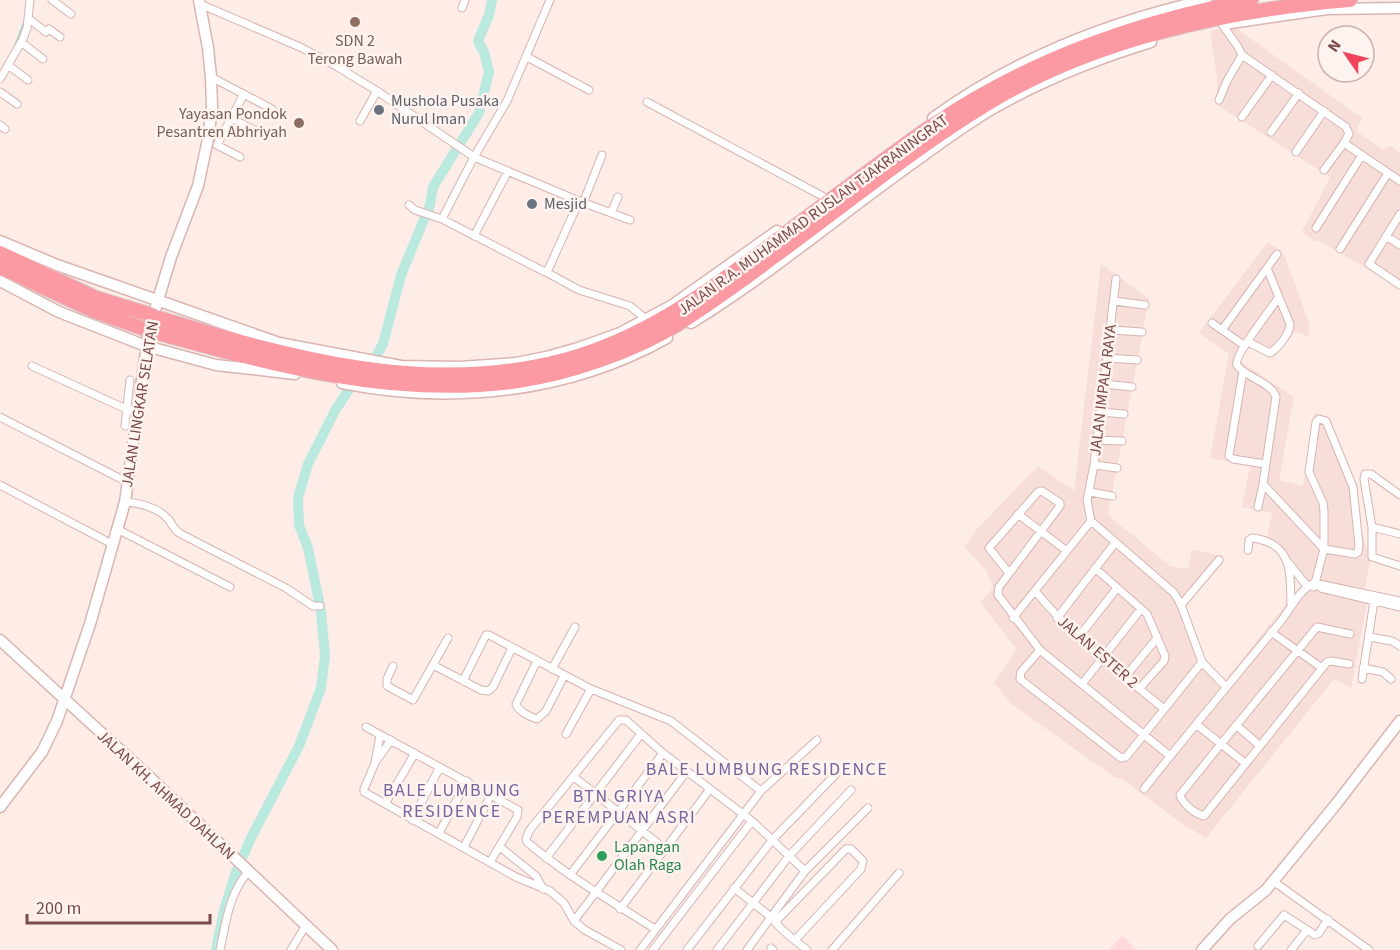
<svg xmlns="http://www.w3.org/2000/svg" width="1400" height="950" font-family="'Source Sans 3',sans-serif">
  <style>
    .residential { fill: #f8ded8 }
    .commercial { fill: #ffdadc }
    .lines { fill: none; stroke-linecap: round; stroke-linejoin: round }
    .stream { stroke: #9fdccf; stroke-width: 1.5 }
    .river { stroke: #b9e9df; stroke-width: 10 }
    .street-casing { stroke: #d6b4b1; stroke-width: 9 }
    .secondary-casing { stroke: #dbb4b0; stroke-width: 13 }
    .highway-casing { stroke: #d7c8c8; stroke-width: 16 }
    .street { stroke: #fff; stroke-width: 7 }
    .secondary { stroke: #fff; stroke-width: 10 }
    .highway { stroke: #fc9aa4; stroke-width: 14 }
    .highway-bridge-casing { stroke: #d7c8c8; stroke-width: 16; stroke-linecap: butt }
    .highway-bridge { stroke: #fc9aa4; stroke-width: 14 }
    .education-dot { fill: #8d6e63; stroke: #fff3ef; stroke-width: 2 }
    .worship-dot { fill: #6b7280; stroke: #fff3ef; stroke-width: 2 }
    .leisure-dot { fill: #2e9e5b; stroke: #fff3ef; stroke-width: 2 }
    .labels { text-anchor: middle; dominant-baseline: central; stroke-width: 5; stroke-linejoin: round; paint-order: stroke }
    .education-label { font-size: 16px; fill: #785e54; stroke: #fff3ef }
    .worship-label { font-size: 16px; fill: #5b616d; stroke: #fff3ef; text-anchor: start }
    .street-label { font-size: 16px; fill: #7a4949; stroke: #fff3ef }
    .leisure-label { font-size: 16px; fill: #27864d; stroke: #fff3ef; text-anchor: start }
    .neighbourhood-label { font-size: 18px; letter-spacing: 1.5px; fill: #75649d; stroke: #fff3ef }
  </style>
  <rect width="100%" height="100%" fill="#feece7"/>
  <!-- residential -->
  <path class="residential" d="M1233,26L1362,118L1356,131L1384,150L1390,145L1400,154V288L1318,240L1316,242L1302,232L1330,177L1217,105V79L1210,31Z
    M1268,242L1284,254L1309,323V336L1294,332L1273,359L1250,347L1240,361L1294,397L1279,480L1303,486L1315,412L1322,416L1351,492L1370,562L1364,592L1367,603L1351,688L1334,679L1206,838L1181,823L1122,779L1114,777L1010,703L994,683L1017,649L980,602L993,588L987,572L965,547L977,529L1038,466L1074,491L1101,264L1149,299L1108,515L1170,566L1188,569L1192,550L1224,556L1183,605L1208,665L1226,679L1303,583L1267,537L1272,513L1242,507L1250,466L1210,458L1229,354L1199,333Z"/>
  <!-- commercial -->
  <path class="commercial" d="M1122,936L1137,950H1109Z"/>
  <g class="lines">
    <!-- stream -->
    <path class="stream" d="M13,50L24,22"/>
    <!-- river -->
    <path class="river" d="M370,367L383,344L401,275L430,205L433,187L479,113L489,72L484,52L478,41L489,15L492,0
      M216,950L224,910L236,872L251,838L299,746L321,688L325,656L321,611L308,548L299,525L298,498L308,464L336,409L356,379"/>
    <defs>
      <path id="street" d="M52,0L71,14
        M200,4L300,47L336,66L377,91L474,157L579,201L630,220
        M462,8L465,0
        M29,19L46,32L49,29L60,37
        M1222,24L1238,47L1242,55
        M21,42L43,59
        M527,57L589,90
        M8,65L28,80
        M211,77L272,109
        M0,79L23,39L27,28L30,0
        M0,92L17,104
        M1219,100L1227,81L1242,55L1346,127L1349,134L1344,143L1400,181
        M647,102L824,197
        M1242,117L1272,75
        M231,118L258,132
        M360,121L377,91
        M0,125L5,129
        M1271,132L1299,93
        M1296,152L1324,111
        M240,157L217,145L244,94
        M1324,170L1344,143
        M583,203L602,155
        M409,205L415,210L442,219L545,272L549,268L579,201
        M611,213L618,197
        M1400,214L1369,264L1400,285
        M442,219L474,157L507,101L550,0
        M1316,228L1362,155
        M474,236L508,171
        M1386,236L1400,245
        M1340,249L1388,173
        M1267,268L1277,254
        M546,272L579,290L630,306L647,320
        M1278,298C1272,308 1233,356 1237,365C1240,371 1251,376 1256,379C1264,384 1273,388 1276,397L1263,484L1324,549L1355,554L1358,552L1359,545L1353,487L1326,421L1319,419L1316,422L1309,472L1323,503L1324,511V549L1314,587
        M1114,301L1145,305
        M1212,323L1245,346
        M1111,330L1142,332
        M1222,330L1267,268L1290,324C1290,334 1278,348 1270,353L1248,342
        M1107,358L1137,360
        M32,366L126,409L137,410
        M1243,371L1229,456L1233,459L1265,464
        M1104,384L1132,387
        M1100,412L1124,414
        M0,417L129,483
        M125,426L130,380
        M1097,440L1122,441
        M1094,465L1117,468
        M0,485L112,544
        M1090,492L1112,496
        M1400,495L1371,474H1365L1364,479L1372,527V557L1400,566
        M125,502C140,503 158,507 169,520C173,526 174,530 181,534L286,588L313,606H320
        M1258,507L1263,484
        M1018,514L1067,551
        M1091,521L1174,593L1181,605L1202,662L1225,686
        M1372,527L1400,534
        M117,529L230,587
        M1248,550L1249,540L1252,538C1294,543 1290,574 1291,607
        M1288,562L1307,586H1310
        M1095,568L1147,614L1165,656L1164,661L1139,689
        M1009,573L989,548L1038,492L1042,491L1060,503V506L999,587L998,595L1040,650L1170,756
        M1321,588L1400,607
        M1036,592C1073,637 1119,672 1164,709
        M1181,605L1219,560
        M1013,618L1091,521L1087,500L1094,465L1116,279
        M1057,618L1115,543
        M1271,632L1322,668
        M1369,637L1392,641L1400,646
        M1078,638L1117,588
        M1040,650L1021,672L1020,679L1121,758L1126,757L1202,662
        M537,661L516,704C518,711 530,717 537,719L546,711L564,676
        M433,665L481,690L488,691L493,687L512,648
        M393,666L387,679V686L413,700L448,638
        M1363,668L1383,672L1391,679
        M552,669L575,627
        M1125,677L1157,638
        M1362,679L1374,601
        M463,681L486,635H489L591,689L671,721L761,791
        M1082,684L1141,609
        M1196,724L1221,744L1180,795C1182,803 1195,814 1204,816L1327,662L1331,661L1349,664
        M1236,725L1259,745
        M366,727L518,810L517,817L490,862
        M566,734L591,689
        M380,735L375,763L364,789V792L516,877L550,891L564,903L574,921L585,930L621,950
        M377,760L391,740
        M1245,763L1221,744L1317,627L1350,634
        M574,777L665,849
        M1144,789C1189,732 1235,677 1281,621C1291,608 1300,589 1314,583L1400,601
        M385,804L415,753
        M412,820L440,767
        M439,833L467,781
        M464,847L491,795
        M500,847L536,876L543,889
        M546,858L641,734
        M570,875L663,753
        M1273,881L1369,950
        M734,888L771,917L747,950
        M620,909L710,789
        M771,917L805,871L868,808
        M574,921L687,771
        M655,929C611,901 567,876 527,842L526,839L529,831L619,720H626L663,753L752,821L805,871
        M795,940L861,869L863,861L851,849H846L775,922C784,933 796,941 807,950
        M1258,946L1284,915L1315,935L1319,933L1328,919
        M771,948L773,950
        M220,950C226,922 229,894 248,872
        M291,950L306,925
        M640,950L761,791L817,740
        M653,950L752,821
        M687,950L773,839L835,775
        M717,950L789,856L851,790
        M832,950L899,873
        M1291,950L1307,930"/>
      <path id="secondary" d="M1224,24L1327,9L1400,8
        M933,118C1014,59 1108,22 1206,0
        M0,241L57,265L279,343L401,366L460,367L516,363L546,357L578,348L620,333L671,306L777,231
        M0,281L59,312L146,346L216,365L295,374
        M691,323C771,274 843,212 920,158C943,141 967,124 992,109C1042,80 1096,59 1151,42
        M342,383C453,405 568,393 667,338
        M0,640L143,771L332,950
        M0,807L42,752L57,721L90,624L125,502L149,330L171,257L198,186L208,139L212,108L211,77L208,48L199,0
        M1202,950L1230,919L1266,890L1337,803L1400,721"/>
      <path id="highway" d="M0,253L96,298L148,314
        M0,267L94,311L142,328
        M155,317C287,357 426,397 564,360C639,340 702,296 763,250C820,209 875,165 933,125C1031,59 1136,22 1251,0
        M151,331C270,364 394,399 518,381C569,374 635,351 678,324C711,303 743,280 775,256C845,205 913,149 987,104C1093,39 1228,10 1350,0"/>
    </defs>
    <!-- street casing -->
    <use href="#street" class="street-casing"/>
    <!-- secondary casing -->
    <use href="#secondary" class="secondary-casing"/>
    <!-- highway casing -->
    <use href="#highway" class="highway-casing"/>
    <!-- street -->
    <use href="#street" class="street"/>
    <!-- secondary -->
    <use href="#secondary" class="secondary"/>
    <!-- highway -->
    <use href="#highway" class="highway"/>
    <defs>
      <path id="highway-bridge" d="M148,314L155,317
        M142,328L151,331"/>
    </defs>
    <!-- highway-bridge casing -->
    <use href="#highway-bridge" class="highway-bridge-casing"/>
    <!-- highway-bridge -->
    <use href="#highway-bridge" class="highway-bridge"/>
  </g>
  <!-- markers -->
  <g class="education-dot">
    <circle cx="355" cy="22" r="6"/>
    <circle cx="299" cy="123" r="6"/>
  </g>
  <g class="worship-dot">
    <circle cx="379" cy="110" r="6"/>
    <circle cx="532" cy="204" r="6"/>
  </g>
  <circle class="leisure-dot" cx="602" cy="856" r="6"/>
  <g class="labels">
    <!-- education labels -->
    <g class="education-label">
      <text x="355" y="41">SDN 2<tspan x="355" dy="18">Terong Bawah</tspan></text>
      <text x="287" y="114" text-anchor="end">Yayasan Pondok<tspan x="287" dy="18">Pesantren Abhriyah</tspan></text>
    </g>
    <!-- worship labels -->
    <g class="worship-label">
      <text x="391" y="101">Mushola Pusaka<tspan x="391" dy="18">Nurul Iman</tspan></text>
      <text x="544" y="204">Mesjid</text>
    </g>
    <!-- street labels -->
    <g class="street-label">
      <text transform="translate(813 215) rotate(-36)">JALAN R.A. MUHAMMAD RUSLAN TJAKRANINGRAT</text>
      <text transform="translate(1103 390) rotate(-83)">JALAN IMPALA RAYA</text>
      <text transform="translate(140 404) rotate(-81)">JALAN LINGKAR SELATAN</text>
      <text transform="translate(1098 652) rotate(41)">JALAN ESTER 2</text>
      <text transform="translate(166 795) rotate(43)">JALAN KH. AHMAD DAHLAN</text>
    </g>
    <!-- leisure labels -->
    <g class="leisure-label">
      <text x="614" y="847">Lapangan<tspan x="614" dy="18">Olah Raga</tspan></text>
    </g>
    <!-- neighbourhood labels -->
    <g class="neighbourhood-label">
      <text x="767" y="769">BALE LUMBUNG RESIDENCE</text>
      <text x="452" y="790">BALE LUMBUNG<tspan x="452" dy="21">RESIDENCE</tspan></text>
      <text x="619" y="796">BTN GRIYA<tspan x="619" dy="21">PEREMPUAN ASRI</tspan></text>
    </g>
  </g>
  <!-- north arrow -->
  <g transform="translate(1346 54) rotate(305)"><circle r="28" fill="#fff3ef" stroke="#caafad" stroke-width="1.5"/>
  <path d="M0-4.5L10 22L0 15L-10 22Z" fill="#f0445d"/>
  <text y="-9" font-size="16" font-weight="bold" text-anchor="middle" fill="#7a4949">N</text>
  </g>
  <!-- scale -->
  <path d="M27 914v9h183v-9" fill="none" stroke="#7a4949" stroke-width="3"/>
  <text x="36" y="914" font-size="18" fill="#7a4949" stroke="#fff3ef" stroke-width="4.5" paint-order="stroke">200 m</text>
</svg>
